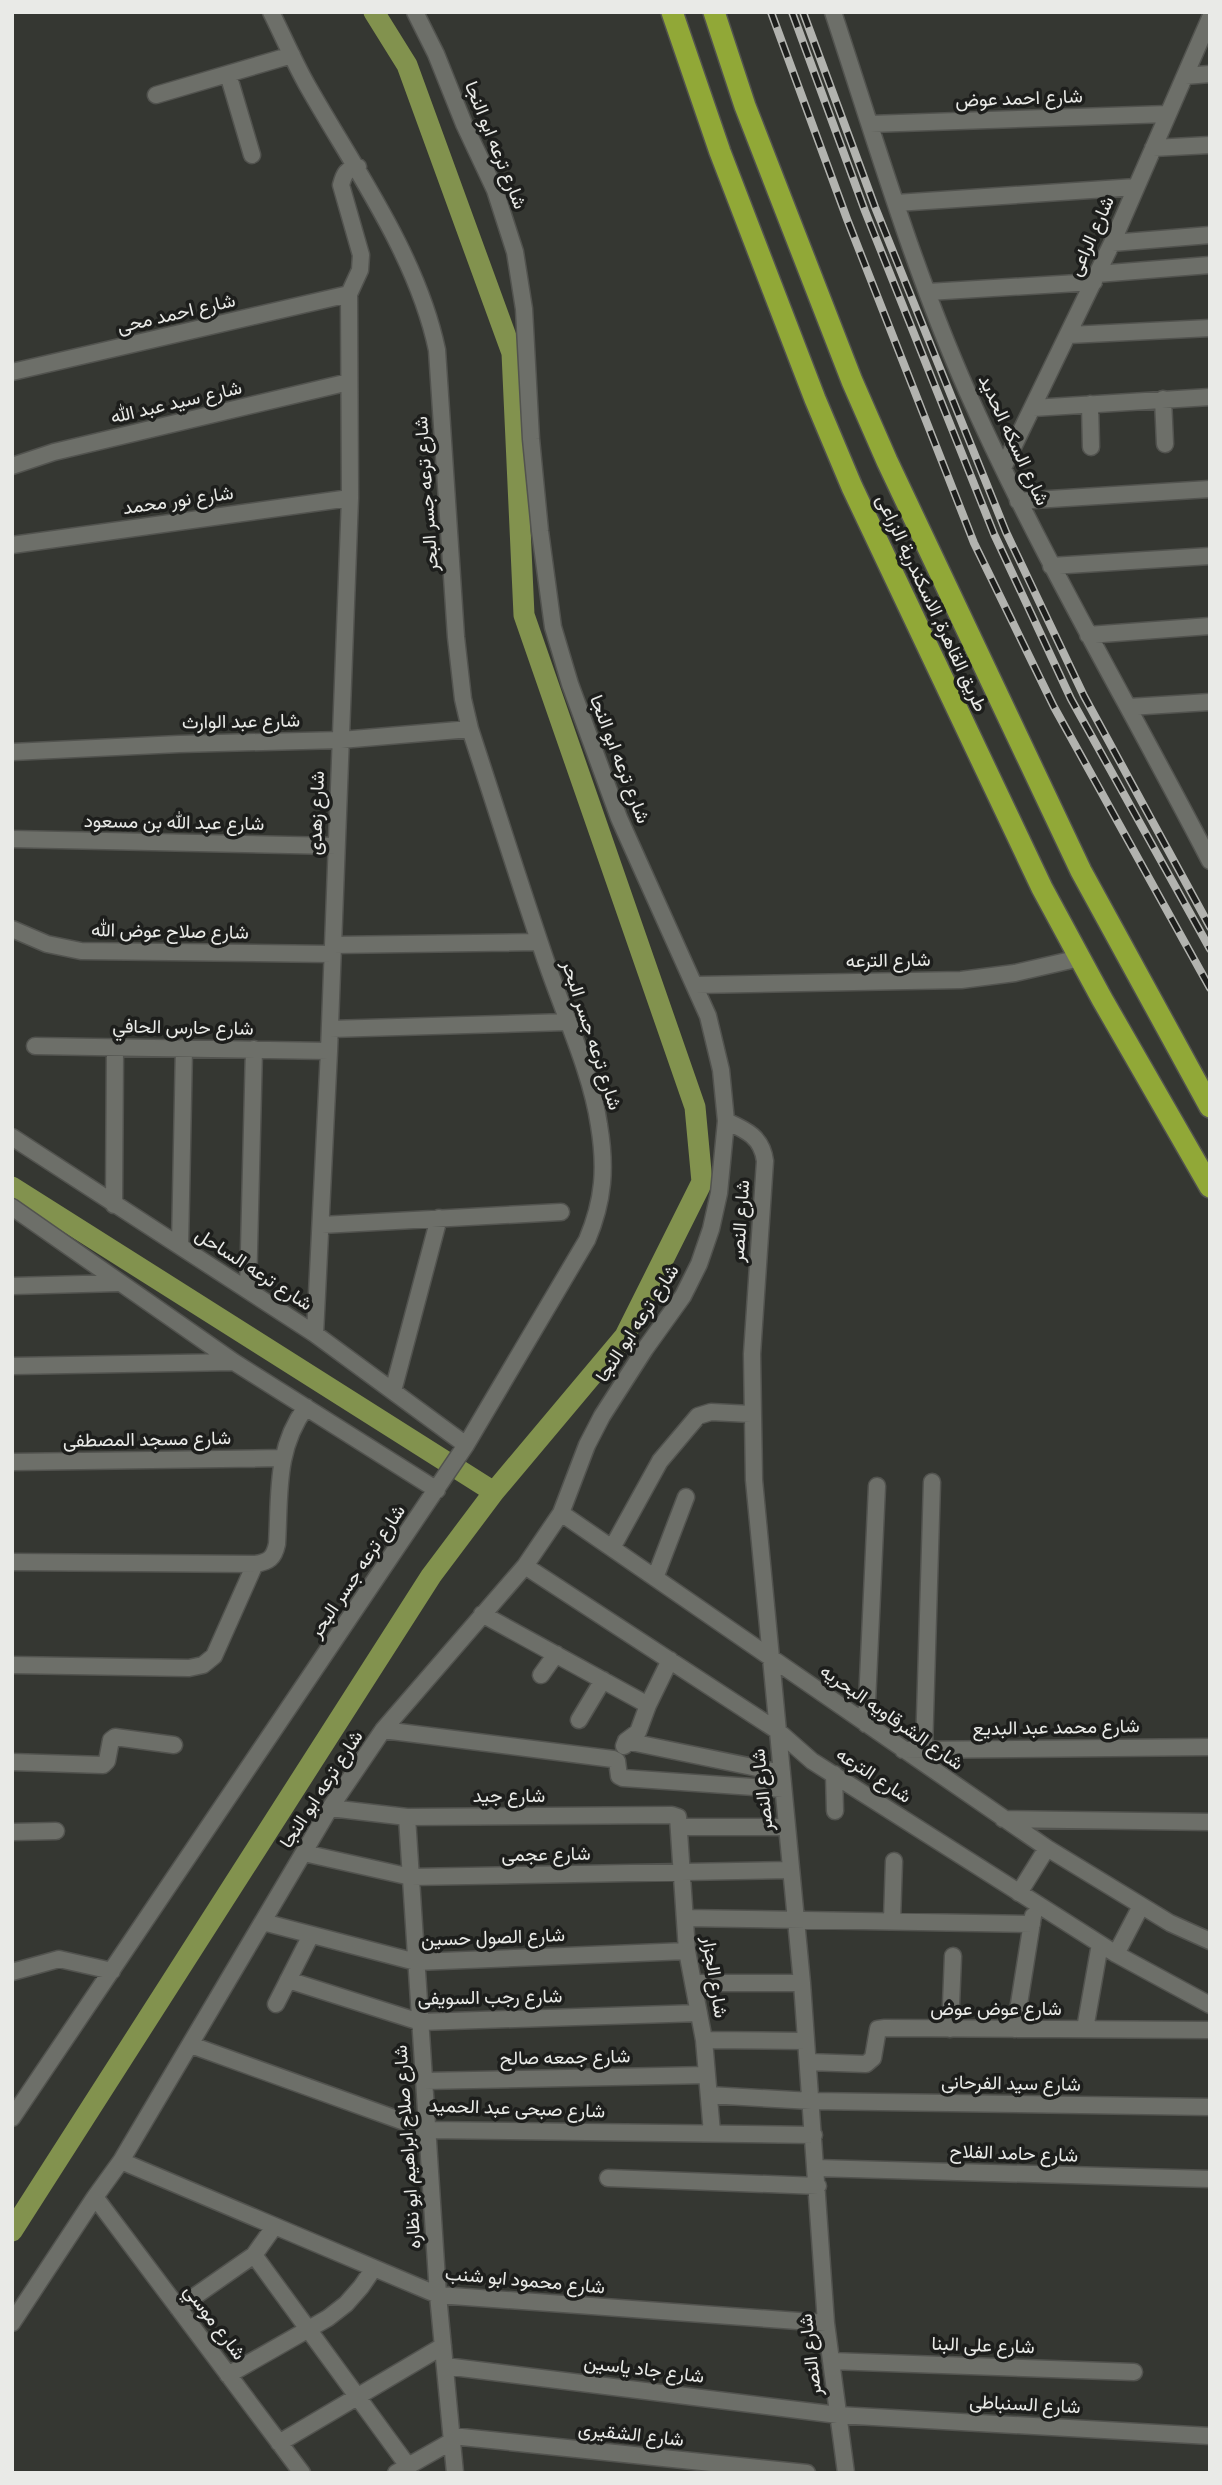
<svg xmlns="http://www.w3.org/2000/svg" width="1222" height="2485" font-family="'Fira Sans Condensed',Vazirmatn,sans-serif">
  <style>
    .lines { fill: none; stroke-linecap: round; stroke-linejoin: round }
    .canal { stroke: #82924e; stroke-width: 21 }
    .street-casing { stroke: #52534f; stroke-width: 19 }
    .highway-casing { stroke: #52534f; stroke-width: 24 }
    .street { stroke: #6d6f69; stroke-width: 16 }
    .highway { stroke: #91a837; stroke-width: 21 }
    .rail-casing { stroke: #b2b3af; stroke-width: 8 }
    .rail { stroke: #1d1e1c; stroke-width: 5; stroke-dasharray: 16; stroke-linecap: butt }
    .labels { text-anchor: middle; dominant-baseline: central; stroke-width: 7; stroke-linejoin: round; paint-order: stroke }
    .street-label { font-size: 19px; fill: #e9eae7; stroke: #1d1e1c }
  </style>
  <rect width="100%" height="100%" fill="#353732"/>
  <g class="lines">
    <!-- canal -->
    <path class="canal" d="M12,1187L494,1492
      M12,2231L431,1576L494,1492L625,1336L702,1182L695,1107L524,615L512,353L407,65L374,12"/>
    <defs>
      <path id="street" d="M833,12C875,139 913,269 967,391C1039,553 1129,704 1210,861
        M228,74L252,155
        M1185,76L1210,74
        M156,95L292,55
        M870,124L1168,114
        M1153,148L1210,145
        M896,203L1136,187
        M1112,243L1210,235
        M1097,274L1210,265
        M928,292L1094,282
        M1069,335L1210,328
        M12,372L349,294
        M1163,399L1165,444
        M1090,404L1091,447
        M1033,408L1210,397
        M12,466L54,452L349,382
        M1003,468L1112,243L1210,18
        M1018,501L1210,489
        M12,545L350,498
        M1051,566L1210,556
        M1088,635L1210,626
        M1129,707L1210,702
        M12,752L179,744L341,740L470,729
        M12,839L336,846
        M12,929L47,944L81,951L332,954
        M333,945L539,942
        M695,985L961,980L1015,973L1080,958
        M330,1029L567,1022
        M35,1046L329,1051
        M726,1121C746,1130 762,1137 765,1161L752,1354L754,1480L802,1983L826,2323L846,2473
        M12,1137L315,1334L466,1445
        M114,1205L115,1047
        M12,1207L234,1362L437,1490
        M322,1225L561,1212
        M180,1246L184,1047
        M12,1286L118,1283
        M248,1290L254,1049
        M315,1334L329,1051L350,498L349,294L360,270L361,255L341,185C344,174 346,169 358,167
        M12,1366L234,1362
        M393,1391L439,1218
        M12,1462L282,1458
        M561,1513L1047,1848L1170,1923L1210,1941
        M612,1548L660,1461L698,1416L711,1412L751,1414
        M12,1562L255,1564C269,1562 274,1558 277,1544C280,1494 275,1449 306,1407
        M525,1566L778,1731L812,1761L1116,1954L1210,2005
        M655,1578L686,1497
        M482,1614L648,1705
        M12,1665L189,1668L203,1665L214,1656L255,1564
        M541,1675L556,1654
        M579,1720L603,1680
        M866,1724L877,1486
        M383,1730L613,1759L617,1761
        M626,1741L782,1773
        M624,1746L626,1741L638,1732L648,1705L670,1660
        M903,1750L1210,1747
        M924,1750L932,1482
        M617,1761L619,1776L623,1778L783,1789
        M12,1762L103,1765L107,1761L111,1740L115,1737L174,1745
        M834,1774L835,1811
        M330,1808L407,1817L672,1815L678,1817L687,1951L704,2040L712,2133
        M407,1817L438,2295L455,2473
        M1003,1819L1210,1822
        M680,1827H787
        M12,1832L56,1831
        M304,1853L411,1877L791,1870
        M1019,1893L1047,1848
        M685,1918L1032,1924
        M892,1920L894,1861
        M263,1922L416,1962L687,1951
        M1116,1954L1141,1906
        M12,1972L59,1959L112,1971
        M288,1980L420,2022L699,2013
        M693,1983H802
        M276,2004L311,1935
        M950,2029L953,1956
        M1015,2029L1033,1916
        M1085,2029L1100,1944
        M704,2040L806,2041
        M191,2045L427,2130L814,2135
        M808,2062L866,2064L873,2058L878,2029L885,2028L1210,2030
        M424,2081L707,2075
        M709,2095L811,2101L1210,2107
        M12,2118L466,1445L587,1240C604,1200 606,1167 599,1125C592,1075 565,1016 548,967C521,888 496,808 470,729L463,699L456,637L437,350C417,255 354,168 307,85C294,62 283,36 271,12
        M121,2161L438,2295L826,2323
        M816,2168L1210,2179
        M608,2178L818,2186
        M95,2197L302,2473
        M254,2255L408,2466
        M178,2308L254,2255L274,2227
        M12,2323L95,2197L121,2161L330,1808L383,1730L525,1566L561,1513L587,1445L602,1416L645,1349L683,1296L699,1264L711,1229L719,1193L726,1121L721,1070L708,1016L619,818L570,684L553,627L540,531L531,439L524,309L515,252L495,190L464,124L436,54L415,12
        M831,2361L1134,2372
        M445,2366L838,2415L1210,2436
        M228,2375L328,2318L346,2304L361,2287L374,2268
        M452,2436L807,2473
        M279,2443L443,2346
        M396,2473L452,2441"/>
      <path id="highway" d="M672,12L720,152L815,399L852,487L1042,888L1102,999L1210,1187
        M714,12L745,106L852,381L887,461L1081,871L1210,1107"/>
    </defs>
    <!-- street casing -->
    <use href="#street" class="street-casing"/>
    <!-- highway casing -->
    <use href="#highway" class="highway-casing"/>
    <!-- street -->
    <use href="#street" class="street"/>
    <!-- highway -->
    <use href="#highway" class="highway"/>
    <defs>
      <path id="rail" d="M771,12L847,219L974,543L1054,707L1210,988
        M792,12L865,211L994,534L1071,699L1210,949
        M803,12L875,207L1006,532L1084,696L1210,927"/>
    </defs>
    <!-- rail casing -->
    <use href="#rail" class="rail-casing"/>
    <!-- rail -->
    <use href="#rail" class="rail"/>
  </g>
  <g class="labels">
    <!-- street labels -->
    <g class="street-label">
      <text transform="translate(1019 98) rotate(-2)">شارع احمد عوض</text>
      <text transform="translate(496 145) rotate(68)">شارع ترعه ابو النجا</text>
      <text transform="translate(1091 236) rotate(-66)">شارع الراعى</text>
      <text transform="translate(176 313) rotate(-13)">شارع احمد محى</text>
      <text transform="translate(176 402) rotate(-13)">شارع سيد عبد الله</text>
      <text transform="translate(1014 440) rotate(65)">شارع السكه الحديد</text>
      <text transform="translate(426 494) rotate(-94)">شارع ترعه جسر البحر</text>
      <text transform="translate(178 500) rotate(-8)">شارع نور محمد</text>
      <text transform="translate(932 603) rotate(65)">طريق القاهرة, الاسكندرية الزراعى</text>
      <text transform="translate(241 721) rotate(-1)">شارع عبد الوارث</text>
      <text transform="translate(620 759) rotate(69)">شارع ترعه ابو النجا</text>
      <text transform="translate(316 813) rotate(-88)">شارع زهدى</text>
      <text transform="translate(174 822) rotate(1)">شارع عبد الله بن مسعود</text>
      <text transform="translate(170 931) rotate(1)">شارع صلاح عوض الله</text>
      <text transform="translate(888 960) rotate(-1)">شارع الترعه</text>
      <text transform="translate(183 1027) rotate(1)">شارع حارس الحافي</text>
      <text transform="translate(592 1035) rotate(72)">شارع ترعه جسر البحر</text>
      <text transform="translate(740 1221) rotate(-86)">شارع النصر</text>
      <text transform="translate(254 1269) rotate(33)">شارع ترعه الساحل</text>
      <text transform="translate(637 1323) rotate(-57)">شارع ترعه ابو النجا</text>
      <text transform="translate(147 1439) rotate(-1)">شارع مسجد المصطفى</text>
      <text transform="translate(357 1571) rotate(-56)">شارع ترعه جسر البحر</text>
      <text transform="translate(892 1717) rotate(35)">شارع الشرقاويه البحريه</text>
      <text transform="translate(1056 1727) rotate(-1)">شارع محمد عبد البديع</text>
      <text transform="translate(874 1775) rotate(33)">شارع الترعه</text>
      <text transform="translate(321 1789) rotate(-57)">شارع ترعه ابو النجا</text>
      <text transform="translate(762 1790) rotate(-96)">شارع النصر</text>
      <text x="509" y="1795">شارع جيد</text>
      <text transform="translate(546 1854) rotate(-1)">شارع عجمى</text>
      <text transform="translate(493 1937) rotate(-2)">شارع الصول حسين</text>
      <text transform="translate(715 1977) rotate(81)">شارع الجزار</text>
      <text transform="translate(490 1997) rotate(-1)">شارع رجب السويفى</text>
      <text x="996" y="2008">شارع عوض عوض</text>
      <text transform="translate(565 2057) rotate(-1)">شارع جمعه صالح</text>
      <text transform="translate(1011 2083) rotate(1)">شارع سيد الفرحانى</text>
      <text transform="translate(517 2108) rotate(2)">شارع صبحى عبد الحميد</text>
      <text transform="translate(407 2147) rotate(-94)">شارع صلاح ابراهيم ابو نظاره</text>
      <text transform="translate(1014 2153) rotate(2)">شارع حامد الفلاح</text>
      <text transform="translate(525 2280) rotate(5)">شارع محمود ابو شنب</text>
      <text transform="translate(215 2322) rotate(53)">شارع موسي</text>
      <text transform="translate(983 2345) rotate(2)">شارع على البنا</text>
      <text transform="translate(810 2355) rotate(-97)">شارع النصر</text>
      <text transform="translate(644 2369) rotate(7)">شارع جاد ياسين</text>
      <text transform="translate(1025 2404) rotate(3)">شارع السنباطى</text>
      <text transform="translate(631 2434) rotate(6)">شارع الشقيرى</text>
    </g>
  </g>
  <!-- border -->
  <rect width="1222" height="2485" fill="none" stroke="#e9eae7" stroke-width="28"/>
</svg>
